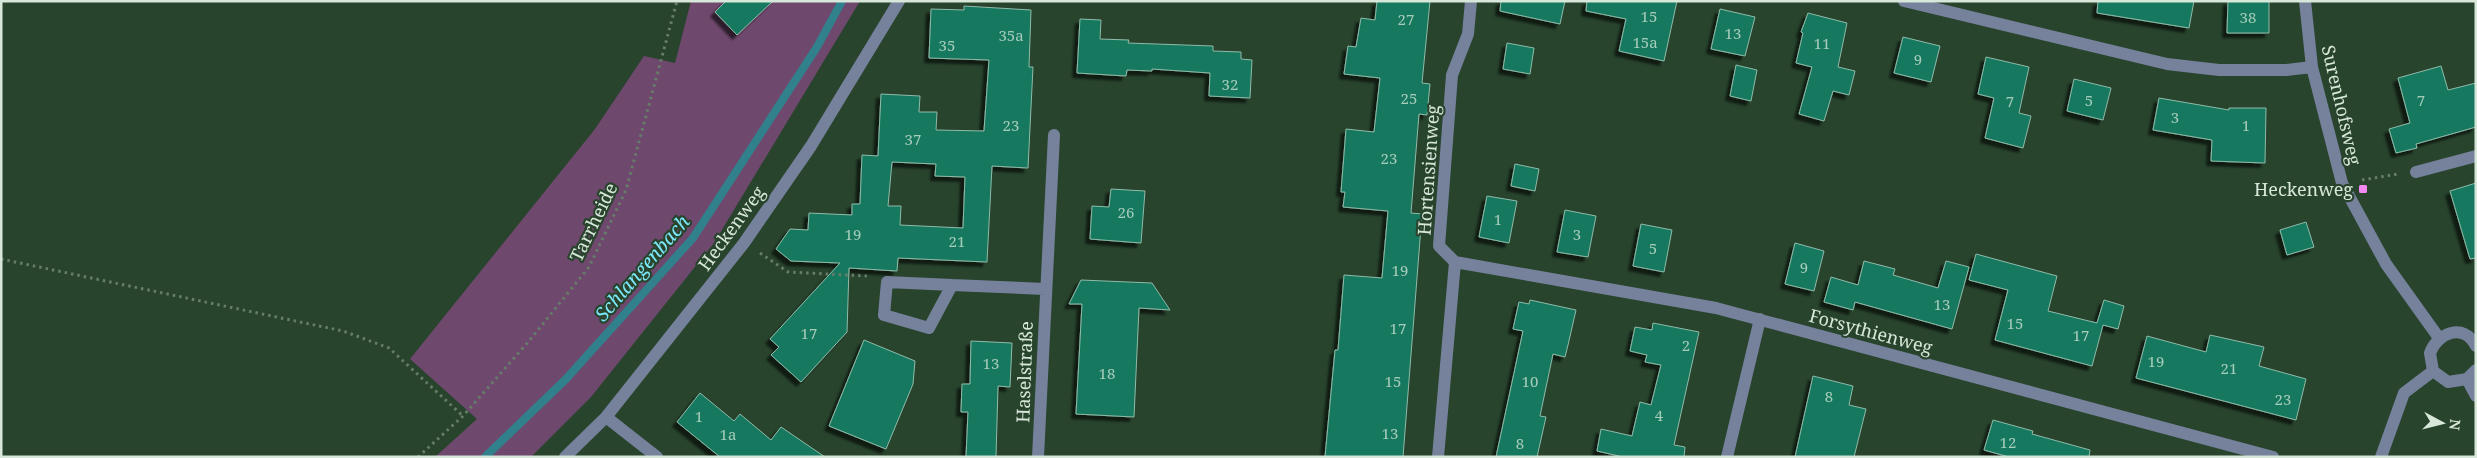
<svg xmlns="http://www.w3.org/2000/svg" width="2477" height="458" font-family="'Noto Serif',serif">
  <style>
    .green { fill: #6f486d }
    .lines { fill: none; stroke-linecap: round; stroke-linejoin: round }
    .stream { stroke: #31818d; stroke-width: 8 }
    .building { fill: #14795e; stroke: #90bbaa; fill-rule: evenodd; filter: url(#shadow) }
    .path { stroke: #667d6a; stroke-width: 3; stroke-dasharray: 2.5 4; stroke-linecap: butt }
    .minor { stroke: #76819c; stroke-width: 12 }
    .poi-dot { fill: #f489ef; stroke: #28442d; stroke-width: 2 }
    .labels { text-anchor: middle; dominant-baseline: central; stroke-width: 4.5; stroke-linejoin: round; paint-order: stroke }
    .number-label { font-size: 15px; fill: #a6ccba }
    .street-label { font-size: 18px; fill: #d7e7d9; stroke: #28442d }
    .poi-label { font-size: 18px; fill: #d7e7d9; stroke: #28442d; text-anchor: end }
    .water-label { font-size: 19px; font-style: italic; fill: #7ce8f9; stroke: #28442d }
  </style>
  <defs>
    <filter id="shadow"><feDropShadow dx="-4.5" dy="4.5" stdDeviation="1" flood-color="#0009"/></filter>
  </defs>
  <rect width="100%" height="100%" fill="#28442d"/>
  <!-- green -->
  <path class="green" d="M691,1H860L714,243L591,397L531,457H435L477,419L410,359L595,129L644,56L675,63Z"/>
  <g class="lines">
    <!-- stream -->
    <path class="stream" d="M485,457L566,379L693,238L817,47L842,1"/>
  </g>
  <!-- building -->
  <path class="building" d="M726,1H773L737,35L715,12Z
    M1377,1H1430L1422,83L1430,84L1427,115L1419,114L1411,213L1422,214L1403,457H1325L1335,350H1338L1344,275L1382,278L1388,211L1343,207L1345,192H1341L1346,129L1374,132L1380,78L1344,74L1348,46L1356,47L1361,18L1375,20Z
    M1501,1H1565L1560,24L1500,11Z
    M1587,1H1677L1664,61L1619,51L1626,19L1586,11Z
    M2098,1H2194L2189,28L2097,13Z
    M2228,1H2269V33H2227Z
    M964,6L1031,10L1029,67H1033L1028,168L992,166L987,262L898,258L897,271L849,268L847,332L801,382L771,355L779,347L770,339L840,263L791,261L776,249L790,229L808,230L809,213L852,215V204H860L862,155L878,156L881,94L920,96L919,112H937L936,130L984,131L989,60L929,58L931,9L964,10ZM892,162L936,164L935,176L965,177L963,228L900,225L901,206H888Z
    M1720,9L1755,17L1745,56L1711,49Z
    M1808,13L1847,23L1838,67L1855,71L1849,95L1833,91L1824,121L1799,114L1812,67L1796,63L1803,33L1801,32Z
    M1080,19L1101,20L1100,39L1129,40L1128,43L1213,46V51L1241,52V59L1252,60L1250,98L1209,96L1210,73L1152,69V71L1127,70L1126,76L1077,73Z
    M1903,37L1940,46L1931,82L1894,73Z
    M1507,43L1534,48L1530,74L1503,69Z
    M1986,57L2029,67L2019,113L2031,116L2023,148L1985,138L1994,98L1978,94Z
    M1736,65L1757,70L1751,101L1730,96Z
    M2441,66L2448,90L2476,83V127L2416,144L2417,148L2396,153L2389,129L2410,123L2398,78Z
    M2074,79L2111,88L2103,120L2067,111Z
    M2159,98L2229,110V108H2266L2265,163L2211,161L2212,140L2153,130Z
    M1515,164L1539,169L1535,191L1511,186Z
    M2476,183V258L2470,259L2450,191Z
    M1111,189L1145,191L1141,243L1090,239L1092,206L1109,207Z
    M1487,196L1517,201L1509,243L1479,237Z
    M1565,210L1596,216L1588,257L1557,252Z
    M2306,222L2314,247L2287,255L2280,230Z
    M1641,224L1672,230L1664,272L1633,266Z
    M1795,243L1824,251L1814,291L1785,284Z
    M1976,254L2057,276L2048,311L2097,323L2104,300L2124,306L2118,329L2103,325L2092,366L1995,340L2008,290L1969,280Z
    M1864,261L1895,269L1893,275L1938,288L1946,261L1969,267L1952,329L1855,302L1853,310L1824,302L1831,277L1858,285Z
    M1081,280L1152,283L1170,310L1139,308L1134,417L1076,414L1082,304H1069Z
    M1530,300L1576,310L1568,345L1565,357L1553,354L1540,416L1546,417L1537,457H1496L1523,331L1513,329L1519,302L1529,304Z
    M1653,323L1699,332L1674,445L1685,447L1684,457H1623L1597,451L1601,429L1632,436L1640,402L1651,405L1661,365L1645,362L1647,355L1630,351L1635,327L1652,330Z
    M2210,335L2264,347L2259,366L2306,379L2296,420L2136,378L2147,336L2206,352Z
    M864,340L915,361L913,384L886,449L829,426Z
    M971,341L1012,343L1010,387L998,386L996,457H966L968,412H961L962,384H970Z
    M1813,376L1853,386L1849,405L1866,409L1854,457H1795Z
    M700,393L734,421L740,414L771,440L781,427L825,457H720L677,422Z
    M1993,420L2033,431L2032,434L2090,450L2089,457H2009L1984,450Z"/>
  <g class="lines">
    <!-- path -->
    <path class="path" d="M2362,180L2398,174
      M760,253L788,272L867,276
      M1,259L343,331L389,348L463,416
      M418,457L463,416L529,341L589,267L626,190L677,1"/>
    <!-- minor -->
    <path class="minor" d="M1904,1L2167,64L2219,70H2286L2312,67
      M2305,1L2312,67L2342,183L2386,264L2439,338
      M2416,172L2476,156
      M1455,262L1716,308L2273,457
      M952,285L887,282L884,315L929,328L952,285L1045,289
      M2476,346C2464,322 2437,333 2430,353L2433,371L2448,382L2467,379L2476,370
      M2467,379L2476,396
      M606,417L657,457
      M565,457L606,417L744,243L811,146L899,1
      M1038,457L1054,135
      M1438,457L1455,262L1439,246L1452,75L1468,34L1471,1
      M1727,457L1760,319
      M2381,457L2404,393L2433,371"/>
  </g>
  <!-- markers -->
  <rect class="poi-dot" x="2358" y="184" width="10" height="10" rx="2.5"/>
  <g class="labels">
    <!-- number labels -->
    <g class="number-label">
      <text x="1649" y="16">15</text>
      <text x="2248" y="17">38</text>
      <text x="1406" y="19">27</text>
      <text x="1733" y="33">13</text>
      <text x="1011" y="35">35a</text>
      <text x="1645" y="42">15a</text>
      <text x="1822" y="43">11</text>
      <text x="947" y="45">35</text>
      <text x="1918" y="59">9</text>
      <text x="1230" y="84">32</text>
      <text x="1409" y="98">25</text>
      <text x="2089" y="100">5</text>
      <text x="2421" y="100">7</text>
      <text x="2010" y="101">7</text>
      <text x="2175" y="117">3</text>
      <text x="1011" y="125">23</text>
      <text x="2246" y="125">1</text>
      <text x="913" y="139">37</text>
      <text x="1389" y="158">23</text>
      <text x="1126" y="212">26</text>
      <text x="1498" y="219">1</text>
      <text x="853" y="234">19</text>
      <text x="1577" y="234">3</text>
      <text x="957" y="241">21</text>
      <text x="1653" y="248">5</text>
      <text x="1804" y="267">9</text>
      <text x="1400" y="270">19</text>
      <text x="1942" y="304">13</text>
      <text x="2015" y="323">15</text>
      <text x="1398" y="328">17</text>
      <text x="809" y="333">17</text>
      <text x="2081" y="335">17</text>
      <text x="1686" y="345">2</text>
      <text x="2156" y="361">19</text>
      <text x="991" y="363">13</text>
      <text x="2229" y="368">21</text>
      <text x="1107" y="373">18</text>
      <text x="1393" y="381">15</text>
      <text x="1530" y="381">10</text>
      <text x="1829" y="396">8</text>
      <text x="2283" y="399">23</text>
      <text x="1659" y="415">4</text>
      <text x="699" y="416">1</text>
      <text x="1390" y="433">13</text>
      <text x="728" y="434">1a</text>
      <text x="2008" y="442">12</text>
      <text x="1520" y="443">8</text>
    </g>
    <!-- street labels -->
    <g class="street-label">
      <text transform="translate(2342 105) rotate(77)">Surenhofsweg</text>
      <text transform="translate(1428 170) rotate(-86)">Hortensienweg</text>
      <text transform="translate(593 222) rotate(-64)">Tarrheide</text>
      <text transform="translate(731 228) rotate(-54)">Heckenweg</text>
      <text transform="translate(1871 331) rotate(15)">Forsythienweg</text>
      <text transform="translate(1024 372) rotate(-88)">Haselstraße</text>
    </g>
    <!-- poi labels -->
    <g class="poi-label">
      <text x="2353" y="189">Heckenweg</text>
    </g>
    <!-- water labels -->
    <g class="water-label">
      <text transform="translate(642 268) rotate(-49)">Schlangenbach</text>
    </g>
  </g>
  <!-- border -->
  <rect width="2477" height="458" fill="none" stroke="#d7e7d9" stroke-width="5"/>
  <!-- north arrow -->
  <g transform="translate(2442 423) rotate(97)" stroke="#28442d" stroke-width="4" paint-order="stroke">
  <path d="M0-4L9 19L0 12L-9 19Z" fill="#d7e7d9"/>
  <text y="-8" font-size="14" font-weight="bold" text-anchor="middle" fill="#d7e7d9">N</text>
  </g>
</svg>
